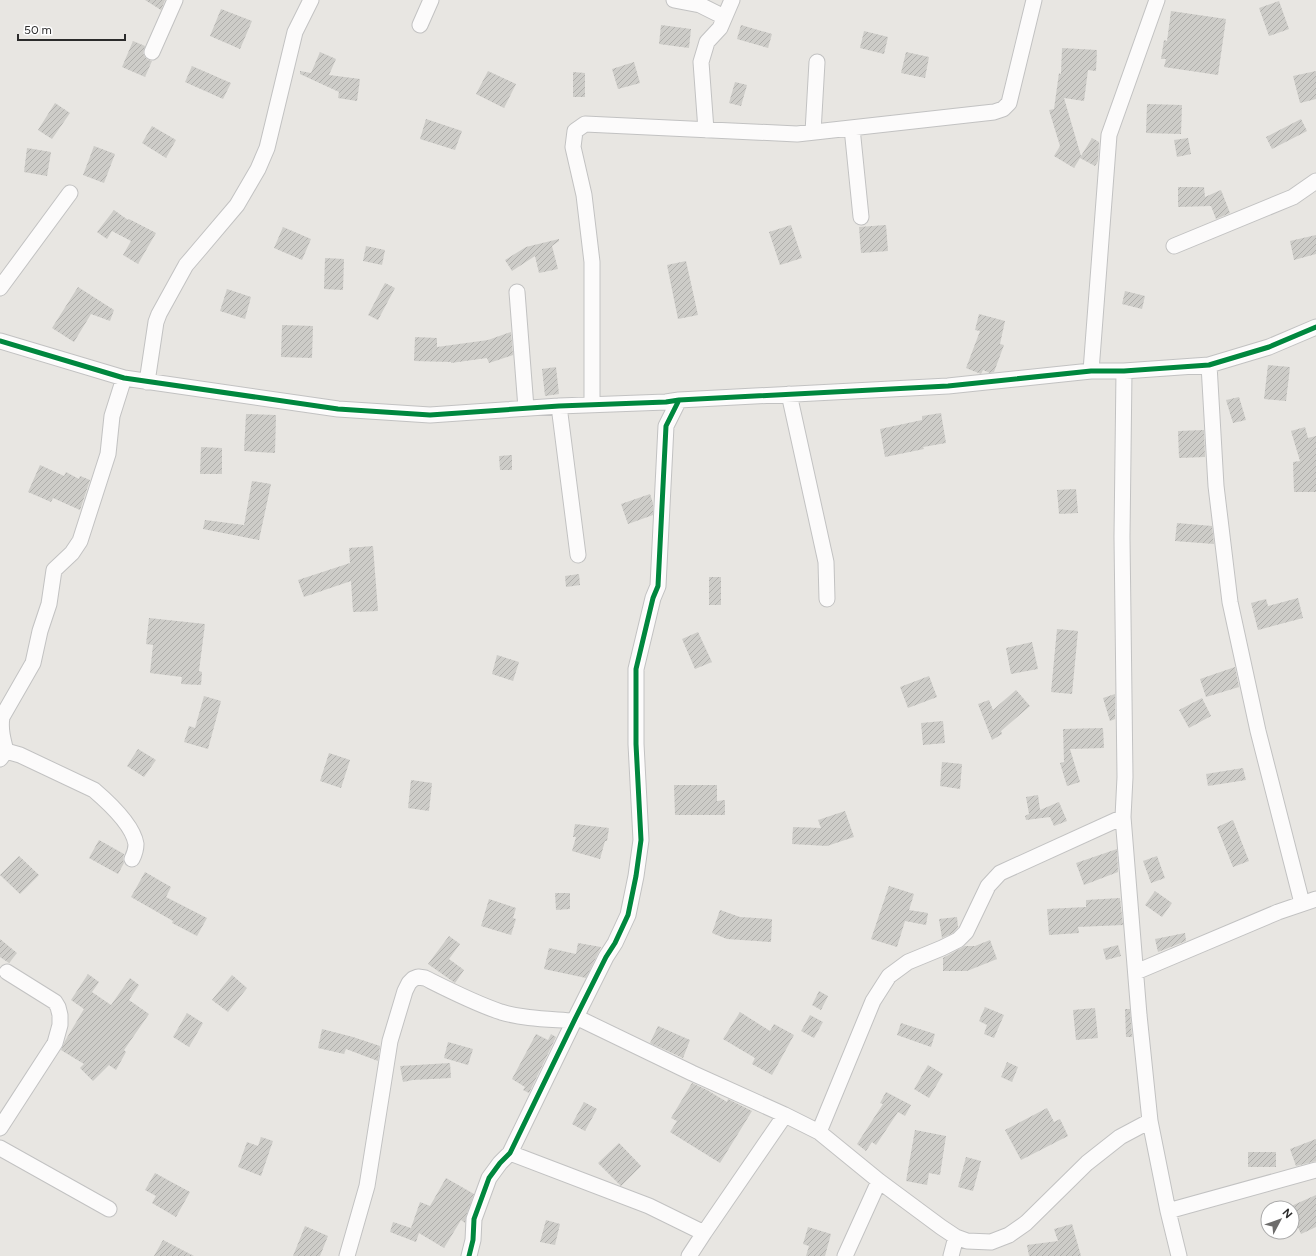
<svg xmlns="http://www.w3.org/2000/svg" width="1316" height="1256" font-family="Figtree,sans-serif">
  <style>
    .building { fill: url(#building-hatch) }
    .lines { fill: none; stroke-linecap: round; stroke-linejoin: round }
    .minor-casing { stroke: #c2c2c2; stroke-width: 17 }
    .minor { stroke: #fcfbfb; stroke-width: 15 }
    .cycleway-casing { stroke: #fff; stroke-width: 8 }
    .cycleway { stroke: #00873e; stroke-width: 5 }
  </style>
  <defs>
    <pattern id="building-hatch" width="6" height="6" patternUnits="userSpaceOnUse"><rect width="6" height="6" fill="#cdccc8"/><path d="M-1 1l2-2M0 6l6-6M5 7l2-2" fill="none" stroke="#b0afac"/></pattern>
  </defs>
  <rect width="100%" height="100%" fill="#e8e6e2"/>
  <!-- building -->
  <path class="building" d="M145,0H165L161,10Z
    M1279,1L1289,29L1269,36L1259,8Z
    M221,9L252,21L240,49L210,36Z
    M1171,11L1226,19L1218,75L1164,67L1166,59H1161L1164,40L1167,41Z
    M661,25L691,29L689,48L659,44Z
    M741,25L772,34L768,48L737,39Z
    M864,31L888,37L884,54L860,48Z
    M133,41L145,46L143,53L145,57L148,60L152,61L145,77L122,67Z
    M1062,48L1097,50L1096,71L1088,70L1084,101L1064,98L1081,156L1092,138L1099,142L1098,161L1095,166L1080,158L1074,168L1054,156L1060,146L1049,110L1054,109L1059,73L1061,74Z
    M320,52L336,59L329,75L360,79L357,101L338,98L339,92L300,74V71L311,73Z
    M906,52L929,57L925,78L901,73Z
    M634,62L640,83L618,89L612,69Z
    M192,66L231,83L223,99L185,82Z
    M488,71L516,84L504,108L476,94Z
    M1316,71V99L1300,103L1293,76Z
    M573,72L585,73V97H573Z
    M735,82L747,85L741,106L729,103Z
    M55,103L70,113L52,139L38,130Z
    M1147,104L1182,105L1181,134L1146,133Z
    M426,119L462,131L455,150L420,139Z
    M1301,119L1307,131L1272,149L1266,137Z
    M152,126L176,140L166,158L142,143Z
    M1188,138L1191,154L1177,157L1174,140Z
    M94,146L115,154L104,183L83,175Z
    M27,148L51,152L47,176L24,172Z
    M1178,187H1204L1205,197L1221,190L1230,213L1216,219L1211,206L1178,207Z
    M114,210L128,220L129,219L156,233L138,264L123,255L131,241L112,231L107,239L97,232Z
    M791,225L802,258L780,265L769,232Z
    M886,225L888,251L861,253L859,227Z
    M283,227L311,239L302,260L274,248Z
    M1316,235V254L1294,260L1290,241Z
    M559,239V241L552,246L558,269L539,273L535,256L512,271L505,260L526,247Z
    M366,246L385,250L382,265L363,261Z
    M325,258L344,259L343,290L324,289Z
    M686,261L698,315L678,319L667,265Z
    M385,283L395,288L378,320L368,315Z
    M78,287L114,310L110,321L91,314L74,342L52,328Z
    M227,289L251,297L245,319L220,311Z
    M1125,291L1145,296L1142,309L1122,304Z
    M979,314L1005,321L1000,344L1004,345L994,372L990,373L983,370L981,374L966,368L980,331L975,330Z
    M282,325L313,326L312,358L281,357Z
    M511,332L513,355L489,363L487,358L451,363V362L414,361L415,337L437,338V347L488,340Z
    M1268,365L1290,367L1286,401L1264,399Z
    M556,367L559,394L545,396L542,369Z
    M1239,397L1246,420L1233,423L1226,400Z
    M941,413L946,443L923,447L924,449L885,457L880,429L922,420V416Z
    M246,414L276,415L275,453L244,451Z
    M1305,427L1308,438L1316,436V492H1294L1293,462L1300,461L1291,431Z
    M1204,430L1205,457L1179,458L1178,431Z
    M201,447L222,448V474H200Z
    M512,455V470H500L499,456Z
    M40,465L64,476L66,472L79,479L80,476L90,480L80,510L53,498L51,502L28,492Z
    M252,481L271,484L259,540L203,529L205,520L244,525Z
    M1076,489L1078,513L1059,514L1057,490Z
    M650,494L653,503V515L628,524L621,504Z
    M1177,523L1212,526L1214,544L1175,541Z
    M373,546L378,611L353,612L351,581L304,597L298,580L350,563L349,548Z
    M579,574L580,585L566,587L565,576Z
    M709,577H721V605H709Z
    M1298,598L1303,618L1258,630L1251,603L1266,599L1268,606Z
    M149,618L205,624L199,671L202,672L201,685L181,684L182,677L150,673L153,645L146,644Z
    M1057,629L1078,631L1072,694L1051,692Z
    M698,632L712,662L695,669L682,639Z
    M1032,642L1038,669L1011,674L1006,648Z
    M497,655L519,662L513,681L492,674Z
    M1235,667L1239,687L1206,697L1200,679Z
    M929,676L937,697L908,708L900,687Z
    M1016,690L1030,706L1001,731L1002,734L992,740L978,704L989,700L993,710Z
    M1115,694V719L1110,721L1103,698Z
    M204,696L221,701L208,749L184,742L189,726L195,728Z
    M1202,698L1211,716L1189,728L1179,710Z
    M943,721L945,743L923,745L921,723Z
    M1103,728L1104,748L1070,749L1080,782L1067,786L1060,763L1064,762L1063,729Z
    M138,749L156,760L144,777L127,766Z
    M329,753L350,760L341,788L320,781Z
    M942,762L962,764L960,789L940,786Z
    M1243,768L1246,780L1208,786L1206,774Z
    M411,780L432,783L429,811L408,808Z
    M674,785H717V801L725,800V815H675Z
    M1038,795L1040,810L1059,802L1067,821L1054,826L1050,817L1026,820L1025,816L1029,814L1026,797Z
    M845,811L854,837L827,846L792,844L793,827L821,828L818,820Z
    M1233,820L1249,861L1233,867L1217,827Z
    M575,824L609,828L607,841H605L600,859L572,851L576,837H573Z
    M99,840L124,854L123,859L124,863L118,874L89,858Z
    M1117,849L1118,872L1084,885L1076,863Z
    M19,856L39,875L20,894L0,875Z
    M1157,856L1165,878L1151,883L1143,861Z
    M145,872L171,887L166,897L207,918L197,936L172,923L173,921L131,897Z
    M889,886L914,894L909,910L928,913L926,925L905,921L897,947L871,939Z
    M1155,891L1172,903L1162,917L1145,905Z
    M555,893H570V909L556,910Z
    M1120,898L1123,925L1078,927L1079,933L1049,935L1047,909L1086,907V900Z
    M489,899L516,908L513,918L516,919L511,935L481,926Z
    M720,910L740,917L772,919L771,942L727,939L712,933Z
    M957,917L958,927L953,933L942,938L939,919Z
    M1185,933L1186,941L1158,952L1155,939Z
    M449,936L460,944L449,959L464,970L455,983L428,964Z
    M0,939L17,953L9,963L0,957Z
    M990,940L997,959L967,971H943V958L965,946H975Z
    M578,943L601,947L586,978L544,969L549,948L576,954Z
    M1118,945L1121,956L1106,960L1103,949Z
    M88,974L99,982L92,992L111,1005L130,978L139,985L129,1000L149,1014L124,1050L126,1052L116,1070L109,1065L93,1081L80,1068L84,1064L61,1050L65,1041L84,1009L71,1000Z
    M232,975L247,988L228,1012L212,1000Z
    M819,991L828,996L821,1010L812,1005Z
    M985,1007L1004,1015L994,1038L984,1034L987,1025L979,1021Z
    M1095,1008L1098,1038L1076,1040L1073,1010Z
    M1125,1009H1130L1132,1037H1126Z
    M740,1012L770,1031L774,1024L794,1035L772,1075L752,1064L755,1058L723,1039Z
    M187,1013L203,1023L189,1047L173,1037Z
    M810,1015L823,1022L814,1038L801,1031Z
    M901,1023L935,1034L931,1047L897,1035Z
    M658,1026L690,1040L683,1058L650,1043Z
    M322,1029L353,1037L380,1046L378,1061L346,1049L344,1054L318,1048Z
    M536,1034L548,1040L551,1034L556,1037L529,1093L523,1090L525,1087L512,1079Z
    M448,1042L473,1049L468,1065L444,1058Z
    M1007,1062L1018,1067L1012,1082L1001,1077Z
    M450,1063L451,1078L413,1080L403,1082L400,1066Z
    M928,1065L943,1074L929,1098L914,1089Z
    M692,1083L707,1090L727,1102L728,1099L752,1111L720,1163L670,1132L677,1121L671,1118Z
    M886,1092L911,1105L905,1116L898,1112L876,1145L872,1142L866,1151L857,1144L883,1104L880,1103Z
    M584,1102L597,1109L585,1131L572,1124Z
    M1047,1108L1054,1122L1060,1119L1068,1136L1021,1160L1005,1130Z
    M915,1130L946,1136L940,1175L929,1173L927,1185L906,1181Z
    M261,1137L273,1141L261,1176L238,1167L247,1142L258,1146Z
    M1316,1139V1161L1296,1166L1290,1149Z
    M619,1143L641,1166L621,1186L598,1163Z
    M1248,1152H1276V1167H1248Z
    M966,1157L981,1161L973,1191L958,1187Z
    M155,1173L190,1192L176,1217L152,1203L156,1196L145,1190Z
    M446,1178L474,1194L466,1216L465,1223L461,1220L444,1248L419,1233L416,1242L390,1232L393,1222L411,1228L420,1202L430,1206Z
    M1316,1195V1227L1301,1234L1292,1214V1208L1289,1207Z
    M546,1220L560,1224L555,1245L540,1242Z
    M1072,1224L1081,1256H1029L1027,1245L1058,1241L1054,1229Z
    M305,1226L328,1236L320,1256H293Z
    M808,1227L831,1234L825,1256H806L809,1246L803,1244Z
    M163,1240L194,1256H154Z"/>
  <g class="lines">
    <defs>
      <path id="minor" d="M674,0L700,5L724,17
        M420,25L431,0
        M152,52L175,0
        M852,128L861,217
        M706,130L701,62L707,42L720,28L732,0
        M813,132L817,62
        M1174,246L1293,197L1316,181
        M0,288L70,193
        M517,292L526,408
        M0,341L124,378L338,409L430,415L559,406L666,402L679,400L948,386L1091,371H1124L1209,365L1269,347L1316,327
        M1209,365L1216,486L1230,602L1258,731L1302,903
        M1091,371L1109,135L1157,0
        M1124,371L1122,537L1125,777L1123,817L1139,1015L1150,1121L1168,1211L1179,1256
        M147,382L156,322L159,314L186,265L198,251L237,205L258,169L267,148L295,32L311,0
        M789,394L826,562L827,599
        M592,405V262L584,195L573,147L575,131L585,124L797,134L994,112L1003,109L1009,103L1034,0
        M559,406L578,555
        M6,751L20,755L94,790C108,802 133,825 136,844C136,849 134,855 132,859
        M0,759L6,751C3,740 0,729 2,717L33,663L40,631L49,604L54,570L72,553L80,541L108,454L112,416L124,378
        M1136,972L1278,912L1316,899
        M576,1017L692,1073L785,1115L819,1132L879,1181L941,1227L956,1237L967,1241L991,1242L1009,1235L1026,1223L1087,1163L1120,1137L1150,1121
        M0,1128L55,1043L60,1025V1015L58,1007L55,1002L7,972
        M819,1132L873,1001L889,976L908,962L942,948L958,940L966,932L988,886L1000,873L1123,817
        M0,1148L109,1209
        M510,1153L649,1206L704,1233
        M1168,1211L1316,1170
        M347,1256L367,1186L390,1041L405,991L409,983L413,979L418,977L425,978C449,990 474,1003 501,1012C524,1019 549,1019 574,1021
        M469,1256L473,1240L474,1219L489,1178L500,1163L510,1153L576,1017L606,957L615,943L628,915L636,876L641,840L636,744V669L653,598L658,586L666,426L679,400
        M689,1256L704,1233L785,1115
        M845,1256L879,1181
        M951,1256L956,1237"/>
    </defs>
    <!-- minor casing -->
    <use href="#minor" class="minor-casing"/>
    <!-- minor -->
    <use href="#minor" class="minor"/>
    <defs>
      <path id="cycleway" d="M0,341L124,378L338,409L430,415L559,406L666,402L679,400L948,386L1091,371H1124L1209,365L1269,347L1316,327
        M469,1256L473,1240L474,1219L489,1178L500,1163L510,1153L576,1017L606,957L615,943L628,915L636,876L641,840L636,744V669L653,598L658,586L666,426L679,400"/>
    </defs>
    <!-- cycleway casing -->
    <use href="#cycleway" class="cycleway-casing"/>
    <!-- cycleway -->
    <use href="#cycleway" class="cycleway"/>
  </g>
  <!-- north arrow -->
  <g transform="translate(1280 1220) rotate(49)"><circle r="19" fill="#ffffff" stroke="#aaaaaa"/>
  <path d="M0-3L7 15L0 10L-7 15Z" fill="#6d6c6b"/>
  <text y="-6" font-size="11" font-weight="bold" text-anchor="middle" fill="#2b2b2b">N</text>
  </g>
  <!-- scale -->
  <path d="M18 34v6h107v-6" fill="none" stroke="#2b2b2b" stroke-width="2"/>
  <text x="24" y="34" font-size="12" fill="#2b2b2b" stroke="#ffffff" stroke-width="3" paint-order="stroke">50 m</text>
</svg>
